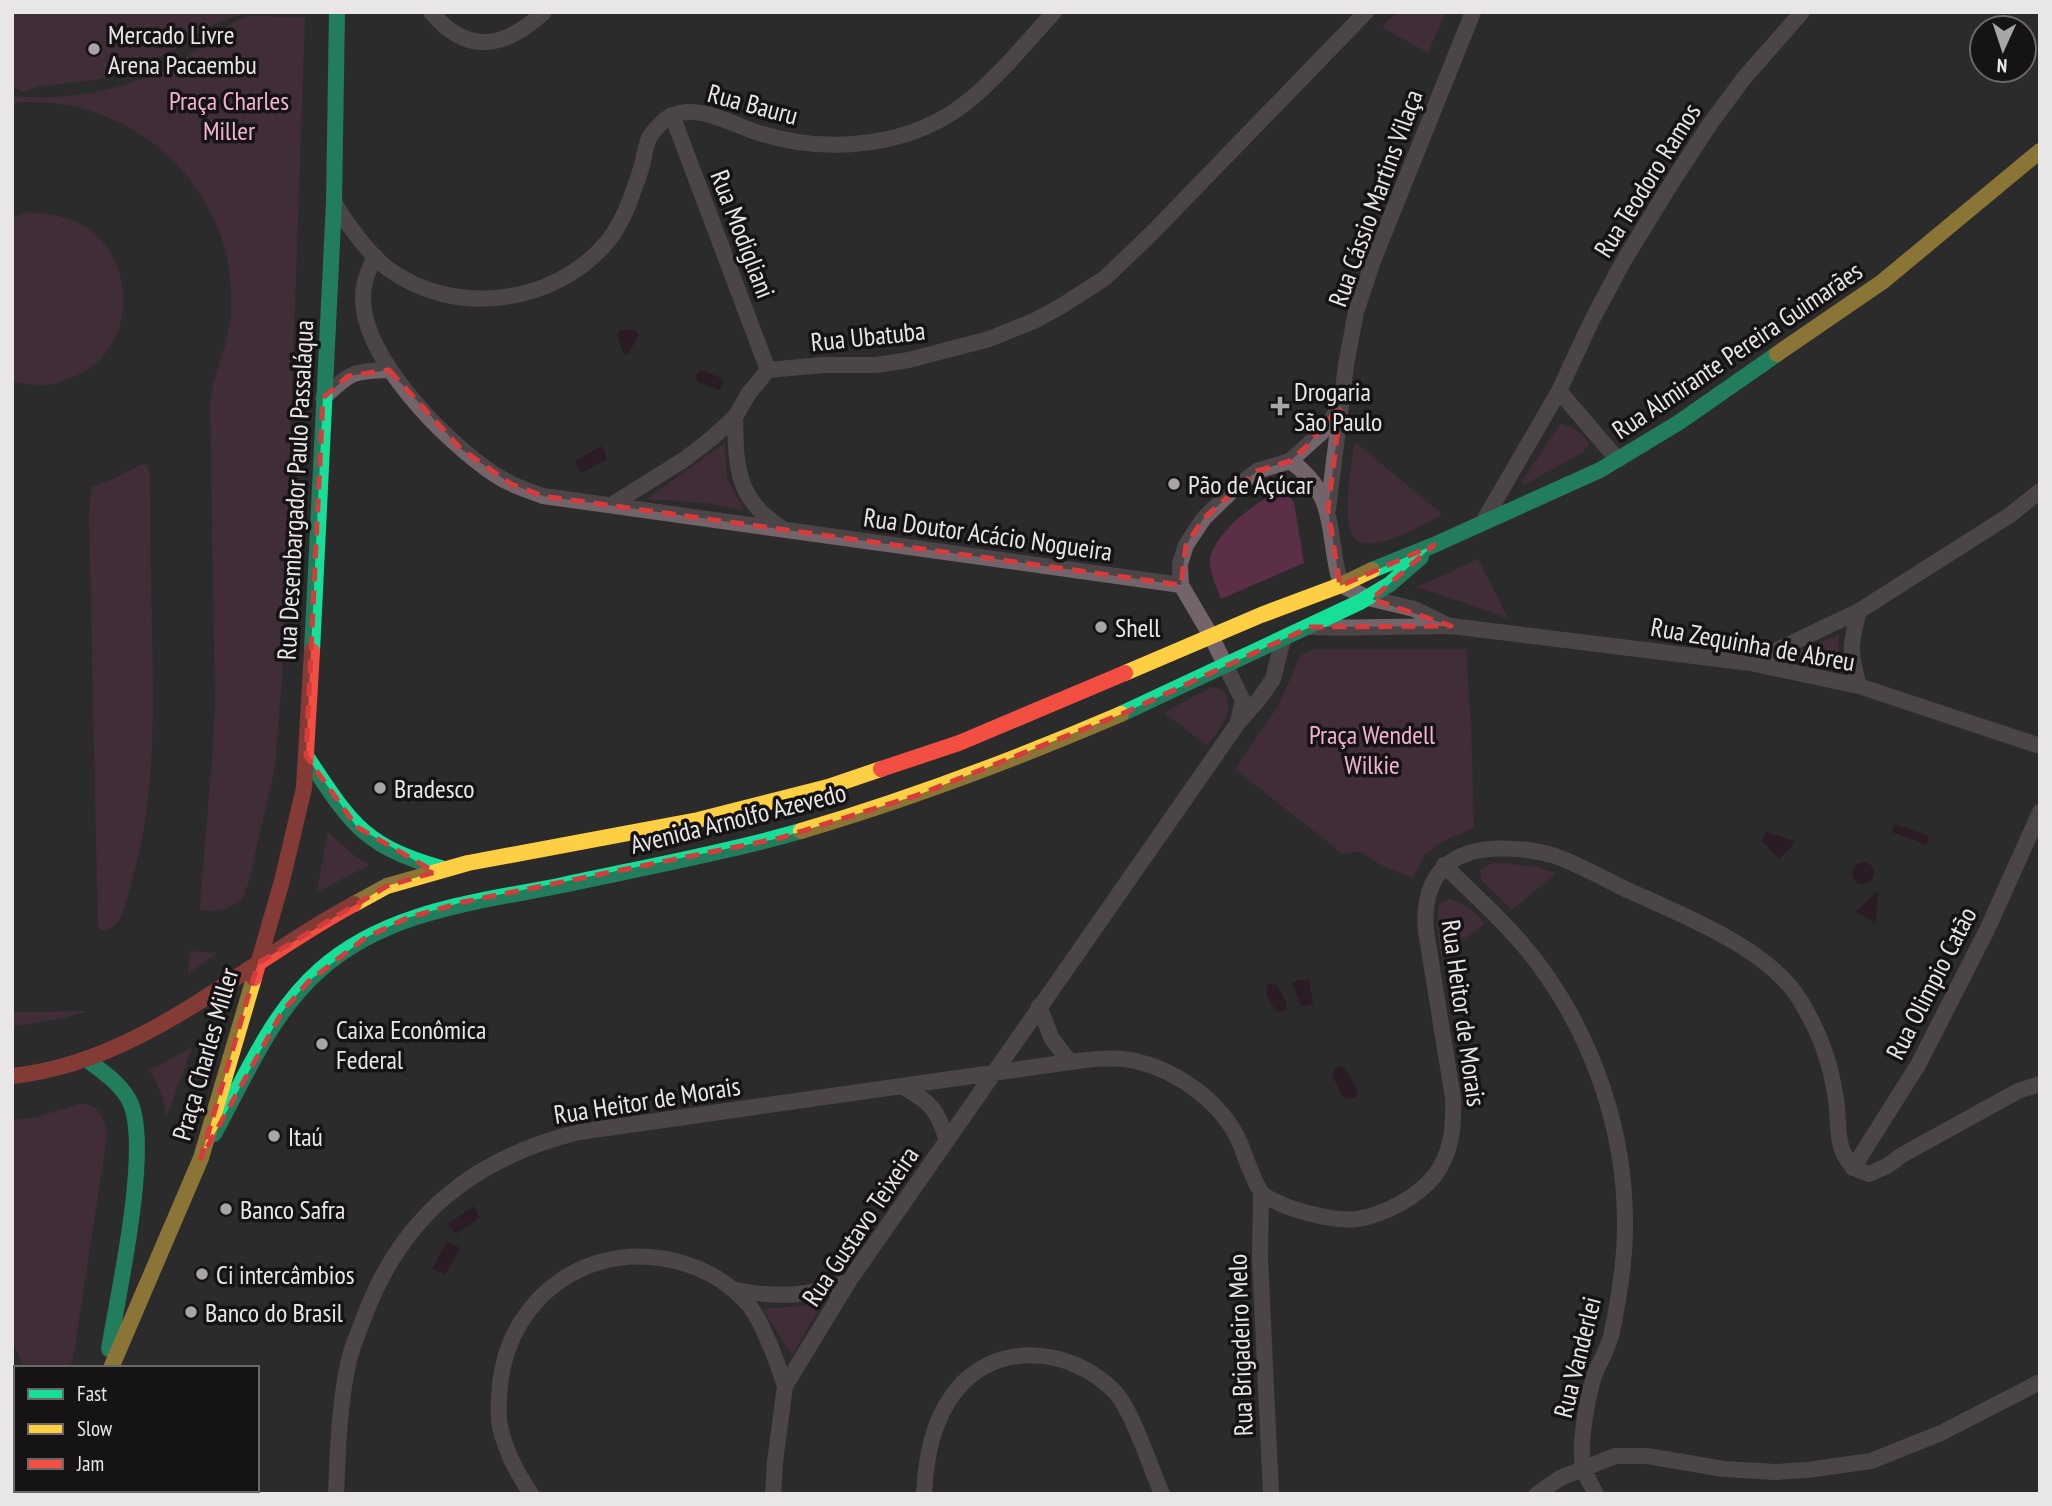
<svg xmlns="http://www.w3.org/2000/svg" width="2052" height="1506" font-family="'PT Sans Narrow',sans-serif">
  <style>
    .green { fill: #5a2f47 }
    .water { fill: #29071c }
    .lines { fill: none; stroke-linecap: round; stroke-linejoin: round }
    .street { stroke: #73646c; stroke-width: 16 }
    .fast { stroke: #16e098; stroke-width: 16 }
    .slow { stroke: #ffcf43; stroke-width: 16 }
    .jam { stroke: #f24e42; stroke-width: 16 }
    .marked { fill: none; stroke: #d83b3b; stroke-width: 5; stroke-dasharray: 14 9; stroke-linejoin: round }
    .poi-dot { fill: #a7a5a6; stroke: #151314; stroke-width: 2.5 }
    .labels { text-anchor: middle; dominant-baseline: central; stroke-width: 7; stroke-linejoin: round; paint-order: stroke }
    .poi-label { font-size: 26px; fill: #e9e6e8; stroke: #151314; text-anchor: start }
    .park-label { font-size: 26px; fill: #f3b1d4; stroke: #151314 }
    .street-label { font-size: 26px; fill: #e9e6e8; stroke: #151314 }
  </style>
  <rect width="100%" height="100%" fill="#2c2b2b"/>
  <!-- green -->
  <path class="green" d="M12,12H248L207,27L179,47L136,69L96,80L40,86L23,92L12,87Z
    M1397,12H1446L1428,53L1382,27Z
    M254,16L305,17L282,676L275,766L248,884L243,899C230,908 217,913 201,910L200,906L213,747L215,706L210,406C211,386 218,368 224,349C230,331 232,311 231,291C228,179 124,91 12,103V96C75,102 138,88 191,54C211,42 230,17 254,16Z
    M29,212C52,215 77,217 94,233C142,277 130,361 65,380C58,382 51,385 44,385C34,385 23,383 12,382V218Z
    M1560,424C1570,425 1585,435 1589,444L1583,452L1524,485L1522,481Z
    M1355,442L1442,514C1425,524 1380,550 1360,542C1338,534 1352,461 1355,442Z
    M725,443L727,479L745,511L706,503L647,499Z
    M140,465H147L150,474C150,528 151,581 152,635C154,720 155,808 129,890C124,906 121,931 101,930L98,926L89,518L91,487L109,481Z
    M1277,493L1288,495L1294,502L1304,563L1221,599C1217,588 1210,574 1210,562C1210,537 1255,501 1277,493Z
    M1478,559L1508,618L1418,587Z
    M1839,635L1838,654L1843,671L1778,659Z
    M1315,649H1466L1471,726L1474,828L1445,840L1424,855L1413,878L1381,865L1360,851L1343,854L1235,769L1278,706L1301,655Z
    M1211,687L1222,689C1238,711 1220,727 1207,745L1164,713Z
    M328,832L352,854L369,865L317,892Z
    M1494,862L1536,867L1556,873L1512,910L1482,881L1480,870Z
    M1449,899C1465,903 1475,911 1485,924L1441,955L1437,926L1439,904Z
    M190,951L217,953L188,974Z
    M87,1011L68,1017L12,1027V1012Z
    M192,1047L167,1116L162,1095L150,1070Z
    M79,1104C99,1103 105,1119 107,1136L73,1359L69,1368H24L12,1339V1120L37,1117Z
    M813,1305L819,1309L792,1355L763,1309Z"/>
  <!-- water -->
  <path class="water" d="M635,329L639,335L628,354L624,355L617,334L620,330Z
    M701,370L721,378L723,385L719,390L697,382L696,375Z
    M601,446L606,454V460L581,473L575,461Z
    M1895,824L1929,836L1926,845L1892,832Z
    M1766,832L1794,841V844L1779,859L1762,841Z
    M1852 873a11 11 0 1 1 22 0a11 11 0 1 1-22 0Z
    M1878,891L1876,924L1856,911Z
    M1309,979L1313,1004L1301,1007L1292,982Z
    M1271,983L1277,985L1287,1004L1285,1010L1279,1012C1271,1007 1264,993 1267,985Z
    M1341,1066L1346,1069L1358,1091L1356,1097L1350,1099L1343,1097L1332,1075L1335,1069Z
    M473,1206L480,1217L456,1234L448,1224Z
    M447,1241L460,1248L445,1275L432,1269Z"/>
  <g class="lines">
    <!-- street -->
    <path class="street" d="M431,12C468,56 505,48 544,12
      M672,115L768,370
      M334,202C345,222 369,254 387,268C454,318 555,305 608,241C624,221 633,193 641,169C644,159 645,147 649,138C654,130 663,120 671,116C697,104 728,122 753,131C824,156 915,148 973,97C1003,71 1028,41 1054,12
      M375,256C369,270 363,281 363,297C362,358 446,442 494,474C509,484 526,490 543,496L1181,585
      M1559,391L1618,460
      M323,398C351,373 350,371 389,370
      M735,417C736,467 736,500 783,529
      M1290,461L1322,432L1340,407
      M613,504L685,459L712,438L735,417L749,393L768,370L823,365H876L909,360L989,339L1034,321L1063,305L1105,278L1152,233L1366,12
      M1328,509L1346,365L1356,312L1373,261L1473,12
      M1483,522L1559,391L1591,322L1623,262L1672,182L1710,124L1744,78L1802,12
      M1311,627C1358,629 1404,626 1451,626L1750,663L1859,686L2040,746
      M1750,663L1859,611L2010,515L2040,491
      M1859,686C1849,652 1850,644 1859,611
      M1238,721L1243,701L1211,636L1181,585L1180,564L1186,545L1204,518L1236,487L1257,471L1290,461C1339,494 1326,536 1341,585L1368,598L1414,609L1445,624
      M1444,865C1476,897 1512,928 1539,965C1594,1039 1626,1134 1625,1227C1625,1262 1619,1298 1612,1332C1609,1347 1600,1361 1594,1376C1588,1396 1577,1450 1584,1470C1587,1478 1592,1486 1596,1494
      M1039,1006L1052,1039L1070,1062
      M902,1086C931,1103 937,1108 947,1141
      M1853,1168L1918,1065L1987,930L2040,812
      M1261,1193L1260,1259L1271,1494
      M735,1290C779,1298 807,1297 849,1281
      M140,1494V1490
      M336,1494C338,1449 339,1404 349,1360C352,1347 358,1333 363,1320C401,1216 473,1158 579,1132L1070,1062C1093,1059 1117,1056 1139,1062C1180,1072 1223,1104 1240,1143C1245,1155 1256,1190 1265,1196C1287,1209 1331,1222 1357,1219C1384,1215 1418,1197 1435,1175C1452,1153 1454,1125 1453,1098L1426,931C1423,898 1432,866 1466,854C1490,845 1530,848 1555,856C1578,864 1601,877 1623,888C1677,913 1768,947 1800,1000C1820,1033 1830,1061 1836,1099C1839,1117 1836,1140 1845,1156C1851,1168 1858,1170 1869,1174L1887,1166L1902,1155L2018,1091L2040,1084
      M531,1494C517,1473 505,1451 500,1426C497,1413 499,1397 500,1384C510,1292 597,1235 686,1264C711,1272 730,1284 748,1304C763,1322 777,1362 785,1386
      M773,1494L775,1462L785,1386L849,1281L1238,723L1260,698L1273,679L1283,639
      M924,1494C926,1457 932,1423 954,1393C994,1339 1072,1347 1115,1392C1132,1410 1151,1469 1162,1494
      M1537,1494L1560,1478L1615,1456H1647L1724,1469L1775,1472L1807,1470L1871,1461L1941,1433L2040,1382"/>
    <!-- fast -->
    <path class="fast" d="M1372,570L1434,545L1600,470L1678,423L1777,354
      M312,651L334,202L337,12
      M1121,714L1360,602L1390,584L1421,557
      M306,756C351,823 362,846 444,869
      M86,1059C102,1071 123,1085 131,1104C150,1153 118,1294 109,1349
      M214,1134C245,1078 271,1013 320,970C387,910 479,902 563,885C642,868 723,853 801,831
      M57,1494L59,1490"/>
    <!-- slow -->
    <path class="slow" d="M1777,354L1882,282L2040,151
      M1125,673L1261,615L1341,585L1372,570
      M801,831C910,799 1016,759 1121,714
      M354,904L387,886L468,863L698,820L828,787L881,769
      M111,1368L201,1158L254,978"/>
    <!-- jam -->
    <path class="jam" d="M881,769L959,743L1125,673
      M254,978L282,881L304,788L312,651
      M12,1076C142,1063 243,963 354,904
      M12,1430L16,1428"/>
  </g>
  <!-- marked area -->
  <path d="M0 0H2052V1506H0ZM389,370L461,449L511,484L543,496L1181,585L1186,545L1204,518L1257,471L1290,461L1306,447L1341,405L1328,509L1340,586L1434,545L1372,599L1451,626L1310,627L1124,713L918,795L780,838L463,902L407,918L365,938L309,981L282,1012L201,1158L258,963L387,886L435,872L357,827L306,756L323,398L348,376Z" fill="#2c2b2b" fill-opacity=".55" fill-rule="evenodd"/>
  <path class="marked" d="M389,370L461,449L511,484L543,496L1181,585L1186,545L1204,518L1257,471L1290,461L1306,447L1341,405L1328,509L1340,586L1434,545L1372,599L1451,626L1310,627L1124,713L918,795L780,838L463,902L407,918L365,938L309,981L282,1012L201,1158L258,963L387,886L435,872L357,827L306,756L323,398L348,376Z"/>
  <!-- markers -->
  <g class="poi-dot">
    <circle cx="94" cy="49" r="7"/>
    <path d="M1276.5 395.5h7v7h7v7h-7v7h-7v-7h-7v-7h7z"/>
    <circle cx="1174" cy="484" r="7"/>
    <circle cx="1101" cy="627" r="7"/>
    <circle cx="380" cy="788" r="7"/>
    <circle cx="322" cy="1044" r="7"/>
    <circle cx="274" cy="1136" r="7"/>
    <circle cx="226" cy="1209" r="7"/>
    <circle cx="202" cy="1274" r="7"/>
    <circle cx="191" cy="1312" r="7"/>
  </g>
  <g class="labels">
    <!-- poi labels -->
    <g class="poi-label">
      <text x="108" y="34">Mercado Livre<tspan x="108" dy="30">Arena Pacaembu</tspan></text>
      <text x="1294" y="391">Drogaria<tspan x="1294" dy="30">São Paulo</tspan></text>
      <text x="1188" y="484">Pão de Açúcar</text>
      <text x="1115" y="627">Shell</text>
      <text x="394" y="788">Bradesco</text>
      <text x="336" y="1029">Caixa Econômica<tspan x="336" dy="30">Federal</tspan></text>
      <text x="288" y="1136">Itaú</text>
      <text x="240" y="1209">Banco Safra</text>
      <text x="216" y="1274">Ci intercâmbios</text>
      <text x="205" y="1312">Banco do Brasil</text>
    </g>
    <!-- park labels -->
    <g class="park-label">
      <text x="229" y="100">Praça Charles<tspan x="229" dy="30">Miller</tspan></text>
      <text x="1372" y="734">Praça Wendell<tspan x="1372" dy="30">Wilkie</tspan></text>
    </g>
    <!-- street labels -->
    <g class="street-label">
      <text transform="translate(753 104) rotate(15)">Rua Bauru</text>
      <text transform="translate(1647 180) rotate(-58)">Rua Teodoro Ramos</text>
      <text transform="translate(1375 198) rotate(-70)">Rua Cássio Martins Vilaça</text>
      <text transform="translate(743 234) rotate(69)">Rua Modigliani</text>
      <text transform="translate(868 336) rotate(-6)">Rua Ubatuba</text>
      <text transform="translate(1737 350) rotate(-34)">Rua Almirante Pereira Guimarães</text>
      <text transform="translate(295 490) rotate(-87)">Rua Desembargador Paulo Passaláqua</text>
      <text transform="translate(988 534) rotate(8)">Rua Doutor Acácio Nogueira</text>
      <text transform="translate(1753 644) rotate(10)">Rua Zequinha de Abreu</text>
      <text transform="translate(738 818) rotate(-14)">Avenida Arnolfo Azevedo</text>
      <text transform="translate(1931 983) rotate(-63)">Rua Olimpio Catão</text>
      <text transform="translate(1464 1013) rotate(82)">Rua Heitor de Morais</text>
      <text transform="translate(205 1054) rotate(-74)">Praça Charles Miller</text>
      <text transform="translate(647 1100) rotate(-9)">Rua Heitor de Morais</text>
      <text transform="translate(860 1226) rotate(-56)">Rua Gustavo Teixeira</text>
      <text transform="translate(1240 1345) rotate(-92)">Rua Brigadeiro Melo</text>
      <text transform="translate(1577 1357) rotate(-76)">Rua Vanderlei</text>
    </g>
  </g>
  <!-- border -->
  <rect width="2052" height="1506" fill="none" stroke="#e9e6e8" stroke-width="28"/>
  <!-- legend -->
  <rect x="14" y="1366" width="245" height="126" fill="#151314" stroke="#6a6769" stroke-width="2"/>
  <rect x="28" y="1389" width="35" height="10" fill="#16e098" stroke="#6a6769" stroke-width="2"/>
  <text x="77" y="1401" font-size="21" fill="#e9e6e8">Fast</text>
  <rect x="28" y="1424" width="35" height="10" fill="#ffcf43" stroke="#6a6769" stroke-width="2"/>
  <text x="77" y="1436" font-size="21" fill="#e9e6e8">Slow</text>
  <rect x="28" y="1459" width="35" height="10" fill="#f24e42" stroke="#6a6769" stroke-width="2"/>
  <text x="77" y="1471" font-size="21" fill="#e9e6e8">Jam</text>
  <!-- north arrow -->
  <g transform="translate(2003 49) rotate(183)"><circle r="33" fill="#151314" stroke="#6a6769" stroke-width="2"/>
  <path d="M0-5L12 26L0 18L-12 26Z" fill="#a7a5a6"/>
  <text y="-10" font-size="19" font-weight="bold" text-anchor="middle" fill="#e9e6e8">N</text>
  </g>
</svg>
